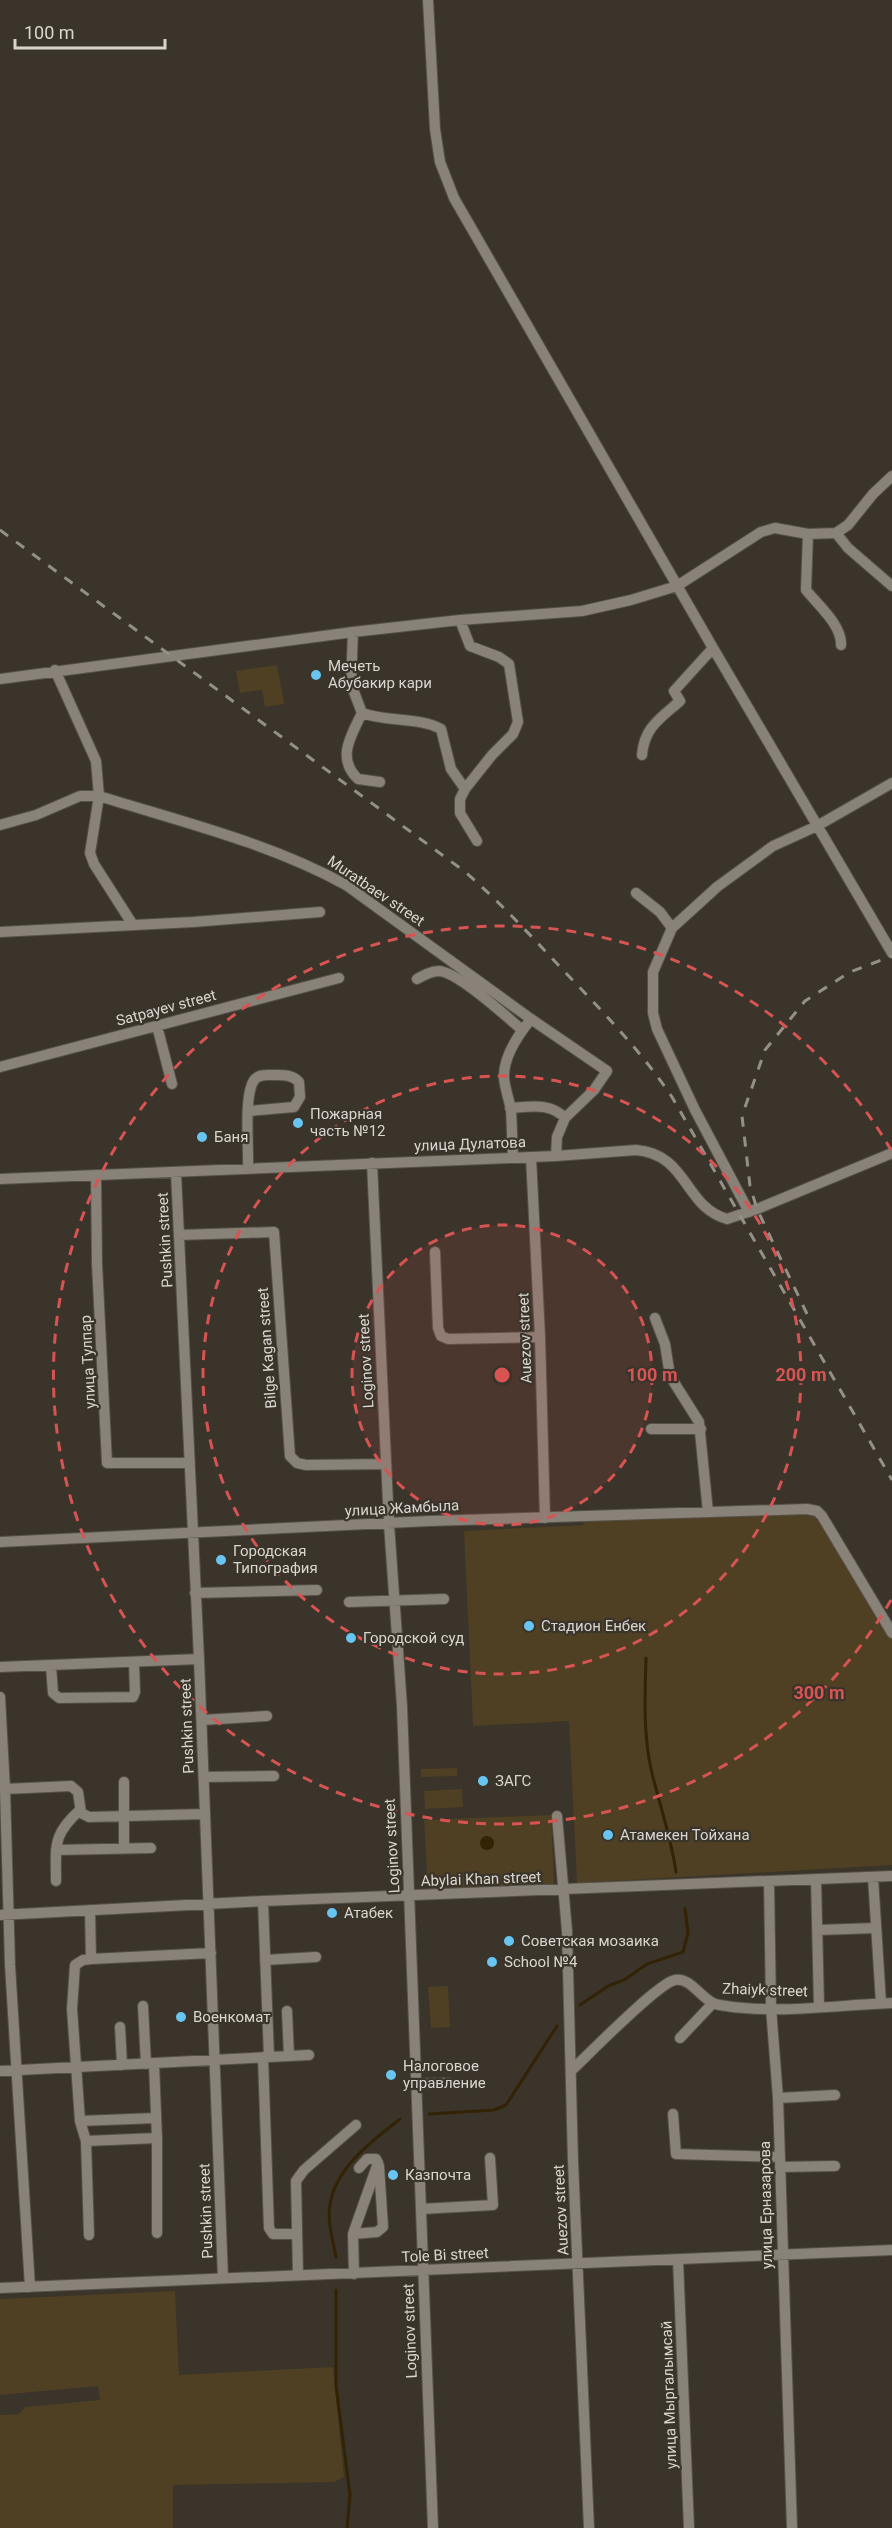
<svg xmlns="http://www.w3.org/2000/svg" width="892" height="2528" font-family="Roboto,sans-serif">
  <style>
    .green { fill: #4f3f23 }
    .water { fill: #322305 }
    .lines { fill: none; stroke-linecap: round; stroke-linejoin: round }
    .stream { stroke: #322305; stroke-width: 3 }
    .minor-casing { stroke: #555048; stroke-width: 12 }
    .minor { stroke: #888278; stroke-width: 10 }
    .rail { stroke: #949089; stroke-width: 3; stroke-dasharray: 10 10; stroke-linecap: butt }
    .ring { fill: none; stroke: #d75452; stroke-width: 3; stroke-dasharray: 10 8 }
    .poi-dot { fill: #68c4f0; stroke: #3a342b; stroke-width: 2 }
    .labels { text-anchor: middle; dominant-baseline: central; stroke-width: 4.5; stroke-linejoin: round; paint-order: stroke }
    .poi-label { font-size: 15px; fill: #d9d6d0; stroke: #3a342b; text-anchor: start }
    .street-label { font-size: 15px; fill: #d9d6d0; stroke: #3a342b }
    .centre { fill: #d75452; stroke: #3a342b; stroke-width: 3 }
    .ring-label { font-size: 18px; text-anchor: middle; font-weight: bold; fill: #d75452; stroke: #3a342b; stroke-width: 4.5; stroke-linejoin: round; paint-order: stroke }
  </style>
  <rect width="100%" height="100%" fill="#3a342b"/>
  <!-- green -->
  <path class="green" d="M277,665L284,704L265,707L262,690L240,693L236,671Z
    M816,1514L892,1637V1865L577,1883L569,1721L473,1726L464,1531L584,1525L582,1520Z
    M457,1768V1776L421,1777V1769Z
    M462,1789L463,1807L425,1809L424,1791Z
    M551,1815L554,1884L428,1889L424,1820Z
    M448,1986L450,2027L431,2028L428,1987Z
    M175,2291L179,2375L333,2367L344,2477L334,2482L173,2485V2528H0V2415L19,2414L25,2407L100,2400L98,2386L0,2395V2299Z"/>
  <!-- water -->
  <path class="water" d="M480 1843a7 7 0 1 1 14 0a7 7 0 1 1-14 0Z"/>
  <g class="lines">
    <!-- stream -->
    <path class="stream" d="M646,1658C645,1695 643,1732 651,1769C659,1803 671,1837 676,1872
      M580,2005L608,1986L624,1980L647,1964L683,1952L688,1933L685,1908
      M429,2114L494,2110L506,2105L557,2026
      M336,2257C333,2240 327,2222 330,2205C335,2168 373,2140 400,2119
      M336,2290V2386L350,2495L347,2528"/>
    <defs>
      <path id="minor" d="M428,0L435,129L440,162L454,198L713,648L892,953
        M836,533L848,548L892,586
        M808,534L806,590C818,605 842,625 841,645
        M460,620L470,646L499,657L509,664L518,722L513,734L492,755L465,789L460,799V813L477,841
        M353,632L351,684L362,713C386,722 420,717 441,729L451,769L465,789
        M55,670L96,761L99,796L90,853L94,864L133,925
        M0,679L353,632L460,620L582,611L631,600L677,586L761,532L775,528L808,534L836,533L848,525L873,494L892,476
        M362,713C351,736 336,758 358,779L380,782
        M642,755C644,727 661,718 680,701L674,691L713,648
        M0,825L36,815L80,796H99C182,822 270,843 346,885L531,1019L607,1071L594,1090L565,1118L557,1137L556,1156
        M636,893L660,912L672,928
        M0,932L193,922L320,912
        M417,979C424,975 431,971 439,971C458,972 506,1016 522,1030
        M157,1026L172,1084
        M0,1067L339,978
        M510,1108C530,1107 550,1102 565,1118
        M513,1157C512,1141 512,1125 511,1110C509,1099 505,1089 504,1078C503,1057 518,1035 531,1019
        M531,1157L540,1337L545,1518
        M372,1163L389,1524L402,1706L433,2528
        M248,1168C249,1148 243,1093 255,1079C260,1074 266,1075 272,1075C282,1075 292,1074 299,1082L300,1097L294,1107L249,1111
        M176,1173L199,1659L223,2278
        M96,1176L97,1264L107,1463H190
        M0,1179L556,1156L636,1150C688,1154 684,1207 727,1219L757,1209L892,1153
        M749,1212L695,1110L657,1029L653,1013V972L672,928L717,887L773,846L817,826L892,783
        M179,1235L274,1232L290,1456L297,1463L306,1465L386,1464
        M435,1252L438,1328L441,1336L448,1339L540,1337
        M655,1318L665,1344L670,1376L699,1422L708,1512
        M651,1429H701
        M0,1542L429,1521L807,1509L817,1511L822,1516L892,1633
        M195,1593L317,1590
        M349,1602L444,1599
        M51,1666L53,1693L59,1698L133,1697L135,1692L134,1663
        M0,1667L199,1659
        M0,1697L5,1789L10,1965L30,2287
        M202,1720L267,1716
        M204,1777L274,1776
        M5,1789L71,1786L78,1792L81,1813L89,1817L205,1814
        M557,1816L567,1931L573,2161L589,2528
        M124,1848V1782
        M56,1850L151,1848
        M873,1877L881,2003
        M816,1880L819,2006
        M56,1881C56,1846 52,1835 80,1810
        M769,1882L771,2008L778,2098L792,2528
        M263,1901L269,2057
        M90,1910L91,1959
        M0,1915L263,1901L892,1876
        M818,1930L876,1928
        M265,1960L316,1957
        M143,2006L146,2064
        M287,2011L289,2056
        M120,2027L122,2065
        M680,2038L713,2003
        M263,2057L269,2228L273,2234H296
        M154,2064L157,2138V2233
        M572,2070C589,2054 658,1983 675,1980C690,1977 700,1997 713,2003C716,2005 722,2005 726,2006C780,2014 838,2005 892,2003
        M0,2071L309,2055
        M416,2084L449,2083
        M778,2098L835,2095
        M673,2114L676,2154L780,2157
        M80,2121L156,2118
        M86,2141L157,2138
        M780,2167L835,2166
        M359,2168L367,2159H376L378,2163
        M421,2209L493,2205L490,2158
        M353,2234L377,2232L383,2227L379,2166
        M89,2235L86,2141L80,2121L72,2009L75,1965L83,1960L91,1959L211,1953
        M678,2260L689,2528
        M354,2274L353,2234L378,2163
        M298,2275L296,2181L304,2170L356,2125
        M0,2288L892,2250"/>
    </defs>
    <!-- minor casing -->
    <use href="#minor" class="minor-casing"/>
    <!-- minor -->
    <use href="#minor" class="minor"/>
    <!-- rail -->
    <path class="rail" d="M0,530L464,871C500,902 532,937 564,971C603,1012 641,1051 672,1097L892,1480
      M807,1314L757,1209L750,1186L742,1116L765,1050L805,1001L850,972L892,956"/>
  </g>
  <!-- distance rings -->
  <circle cx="502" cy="1375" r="150" fill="#d75452" fill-opacity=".12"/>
  <g class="ring">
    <circle cx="502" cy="1375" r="150"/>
    <circle cx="502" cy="1375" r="299"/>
    <path d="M891 1600A449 449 0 1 1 891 1150"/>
  </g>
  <!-- markers -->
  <g class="poi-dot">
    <circle cx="316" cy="675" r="6"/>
    <circle cx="298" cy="1123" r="6"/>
    <circle cx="202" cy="1137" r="6"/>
    <circle cx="221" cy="1560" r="6"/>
    <circle cx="529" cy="1626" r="6"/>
    <circle cx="351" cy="1638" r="6"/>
    <circle cx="483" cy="1781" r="6"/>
    <circle cx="608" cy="1835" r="6"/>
    <circle cx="332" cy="1913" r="6"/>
    <circle cx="509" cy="1941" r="6"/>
    <circle cx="492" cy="1962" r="6"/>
    <circle cx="181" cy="2017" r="6"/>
    <circle cx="391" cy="2075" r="6"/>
    <circle cx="393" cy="2175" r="6"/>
  </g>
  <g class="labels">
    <!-- poi labels -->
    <g class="poi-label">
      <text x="328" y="666">Мечеть<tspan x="328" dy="17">Абубакир кари</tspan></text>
      <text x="310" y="1114">Пожарная<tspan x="310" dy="17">часть №12</tspan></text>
      <text x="214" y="1137">Баня</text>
      <text x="233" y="1551">Городская<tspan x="233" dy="17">Типография</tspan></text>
      <text x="541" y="1626">Стадион Енбек</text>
      <text x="363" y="1638">Городской суд</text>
      <text x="495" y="1781">ЗАГС</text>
      <text x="620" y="1835">Атамекен Тойхана</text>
      <text x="344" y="1913">Атабек</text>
      <text x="521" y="1941">Советская мозаика</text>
      <text x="504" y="1962">School №4</text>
      <text x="193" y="2017">Военкомат</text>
      <text x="403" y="2066">Налоговое<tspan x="403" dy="17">управление</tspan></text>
      <text x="405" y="2175">Казпочта</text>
    </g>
    <!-- street labels -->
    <g class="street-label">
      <text transform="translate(376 891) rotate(34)">Muratbaev street</text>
      <text transform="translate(166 1008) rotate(-15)">Satpayev street</text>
      <text transform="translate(470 1144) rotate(-2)">улица Дулатова</text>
      <text transform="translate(165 1240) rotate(-93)">Pushkin street</text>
      <text transform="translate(525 1338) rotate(-92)">Auezov street</text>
      <text transform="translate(267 1348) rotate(-94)">Bilge Kagan street</text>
      <text transform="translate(366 1361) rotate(-93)">Loginov street</text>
      <text transform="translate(88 1362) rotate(-93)">улица Тулпар</text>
      <text transform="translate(402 1508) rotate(-3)">улица Жамбыла</text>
      <text transform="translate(187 1726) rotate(-92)">Pushkin street</text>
      <text transform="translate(392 1846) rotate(-93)">Loginov street</text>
      <text transform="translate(481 1879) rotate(-2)">Abylai Khan street</text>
      <text transform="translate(765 1990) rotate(2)">Zhaiyk street</text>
      <text transform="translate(766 2205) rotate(-91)">улица Ерназарова</text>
      <text transform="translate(561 2210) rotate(-93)">Auezov street</text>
      <text transform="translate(206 2211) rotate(-92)">Pushkin street</text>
      <text transform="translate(445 2255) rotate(-3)">Tole Bi street</text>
      <text transform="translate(410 2331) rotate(-92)">Loginov street</text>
      <text transform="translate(669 2395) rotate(-92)">улица Мыргалымсай</text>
    </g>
  </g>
  <circle cx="502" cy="1375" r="9" class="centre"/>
  <g class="ring-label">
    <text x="652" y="1381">100 m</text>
    <text x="801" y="1381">200 m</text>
    <text x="819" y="1699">300 m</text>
  </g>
  <!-- scale -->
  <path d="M15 39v9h150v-9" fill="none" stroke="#d9d6d0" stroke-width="3"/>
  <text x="24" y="39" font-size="18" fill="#d9d6d0" stroke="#3a342b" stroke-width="4.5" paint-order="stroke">100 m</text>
</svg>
